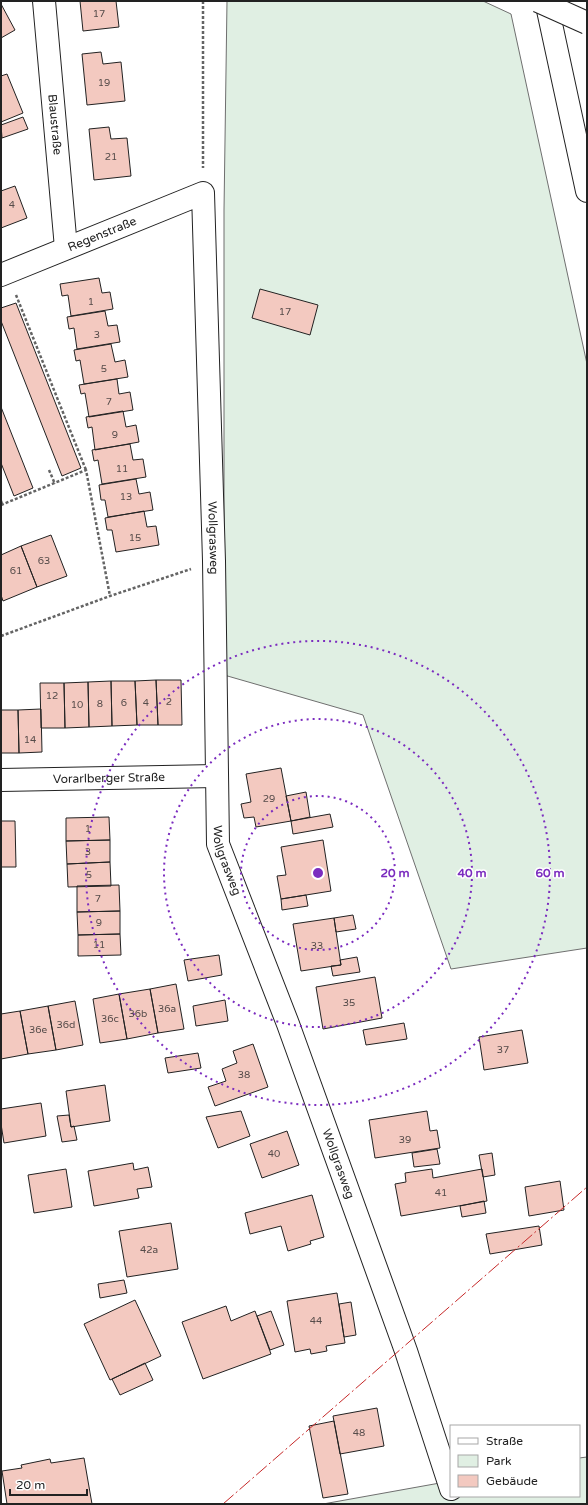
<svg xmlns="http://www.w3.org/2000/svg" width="588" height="1505" font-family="'Varela Round',sans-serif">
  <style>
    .green { fill: #e0efe3; stroke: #6f6f6f }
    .building { fill: #f3c9c0; stroke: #222 }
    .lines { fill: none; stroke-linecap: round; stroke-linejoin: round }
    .minor-casing { stroke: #222; stroke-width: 24 }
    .highway-casing { stroke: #222; stroke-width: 24 }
    .path { stroke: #646464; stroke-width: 2.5; stroke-dasharray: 3 2; stroke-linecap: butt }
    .minor { stroke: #fff; stroke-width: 22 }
    .highway { stroke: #fff; stroke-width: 22 }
    .minor-bridge-casing { stroke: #222; stroke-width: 24; stroke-linecap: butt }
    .minor-bridge { stroke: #fff; stroke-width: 22 }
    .power { stroke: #c62828; stroke-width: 1; stroke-dasharray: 14 3 2 3; stroke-linecap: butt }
    .ring { fill: none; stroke: #7b2cbf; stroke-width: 2; stroke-dasharray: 2 4 }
    .labels { text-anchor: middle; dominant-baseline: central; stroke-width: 3; stroke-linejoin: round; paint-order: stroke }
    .number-label { font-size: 10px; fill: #564c4a }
    .street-label { font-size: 12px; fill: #222; stroke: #fff }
    .centre { fill: #7b2cbf; stroke: #fff; stroke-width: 2 }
    .ring-label { font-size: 12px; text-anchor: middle; font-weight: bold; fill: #7b2cbf; stroke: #fff; stroke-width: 3; stroke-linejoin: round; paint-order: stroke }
  </style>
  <rect width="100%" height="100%" fill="#fff"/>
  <!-- green -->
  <path class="green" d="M227,1H483L511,14L587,364V948L451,969L363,715L224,675V210Z
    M587,1457V1504H323L451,1481V1496H579V1458Z"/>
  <!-- building -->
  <path class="building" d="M80,1H116L119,27L83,31Z
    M1,4L15,30L1,38Z
    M101,52L103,64L121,62L125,101L87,105L82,54Z
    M7,74L23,113L1,122V76Z
    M23,117L28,129L2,138L1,125Z
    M109,127L111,139L127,138L131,176L94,180L89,129Z
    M15,186L27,218L1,228V191Z
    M99,278L102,293L110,292L113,309L71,316L68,295L62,296L60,284Z
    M260,289L318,305L310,335L252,318Z
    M16,303L81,468L62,476L1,321V308Z
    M105,311L108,326L117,325L120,342L77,349L74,328L69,329L67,317Z
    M111,344L115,362L125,360L128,377L84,384L80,360L76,361L74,350Z
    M117,379L119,394L130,392L133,410L89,417L85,393L81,394L79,385Z
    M1,407L33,488L14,496L1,463Z
    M123,411L126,427L136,425L139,442L95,450L92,427L88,428L86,417Z
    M130,444L133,460L143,459L146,477L102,484L98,460L94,461L92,450Z
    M136,479L139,494L150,492L153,510L108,517L105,500H101L99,485Z
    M144,511L147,527L156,526L159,545L116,552L112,530H107L105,518Z
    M51,535L67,576L37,587L21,546Z
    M21,546L37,587L3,601L1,595V555Z
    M156,680H181L182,725H158Z
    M156,680L158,725H137L135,681Z
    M111,681L112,726L89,727L88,682Z
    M111,681H135L137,725L112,726Z
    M88,682L89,727L65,728L64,683Z
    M40,683H64L65,728H41Z
    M41,709L42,752L19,753L18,710Z
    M1,710H18L19,753H1Z
    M281,768L291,821L256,827L254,817L244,818L241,804L251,802L246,774Z
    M306,792L310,817L291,821L286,796Z
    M330,814L333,827L293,834L291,821Z
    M109,817L110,840L66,841V818Z
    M1,821H15L16,867H1Z
    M110,840V862L67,864L66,841Z
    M323,840L331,891L281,899L277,876L286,875L281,847Z
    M110,862L111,886L68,887L67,864Z
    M119,885L120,911L77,912V886Z
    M306,895L308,906L282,910L281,899Z
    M120,911V934L78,935L77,912Z
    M353,915L356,929L336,932L334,918Z
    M334,918L341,965L301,971L293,924Z
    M120,934L121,955L78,956V935Z
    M219,955L222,975L188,981L184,960Z
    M357,957L360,972L333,976L331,966L341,965L340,960Z
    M375,977L382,1018L323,1029L316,987Z
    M176,984L184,1029L158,1033L150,989Z
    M150,989L158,1033L127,1039L119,994Z
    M119,994L127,1039L100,1043L93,999Z
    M225,1000L228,1021L196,1026L193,1006Z
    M75,1001L83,1045L56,1050L48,1006Z
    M48,1006L56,1050L28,1054L20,1011Z
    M20,1011L28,1054L1,1059V1014Z
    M404,1023L407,1039L366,1045L363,1030Z
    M522,1030L528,1063L484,1070L479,1037Z
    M253,1044L268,1087L215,1106L208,1087L226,1081L222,1069L237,1063L233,1051Z
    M198,1053L201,1068L168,1073L165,1058Z
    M105,1085L110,1121L71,1127L66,1091Z
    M41,1103L46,1136L4,1143L1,1124V1109Z
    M241,1111L250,1136L218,1148L206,1117Z
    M427,1111L430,1131L437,1130L440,1148L375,1158L369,1120Z
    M69,1115L71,1127L74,1126L77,1140L62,1142L57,1116Z
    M287,1131L299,1165L262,1178L250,1144Z
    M437,1149L440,1164L414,1167L412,1153Z
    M492,1153L495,1175L483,1177L479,1155Z
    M133,1163L134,1170L148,1167L152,1187L137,1189L139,1198L94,1206L88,1171Z
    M66,1169L72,1207L34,1213L28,1175Z
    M432,1169L433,1178L482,1169L487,1201L401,1216L395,1184L406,1182L405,1173Z
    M560,1181L564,1210L529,1216L525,1187Z
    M312,1195L324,1237L310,1241L311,1244L288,1251L281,1226L250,1234L245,1213Z
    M484,1201L486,1213L462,1217L460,1206Z
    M171,1223L178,1269L127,1277L119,1231Z
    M539,1226L542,1245L490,1254L486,1234Z
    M124,1280L127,1293L100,1298L98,1284Z
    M337,1293L345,1343L326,1346L327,1351L311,1354L310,1349L295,1352L287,1301Z
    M135,1300L161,1356L110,1380L84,1324Z
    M351,1302L356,1335L344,1337L339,1304Z
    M226,1306L231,1321L255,1311L271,1354L203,1379L182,1322Z
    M271,1311L284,1345L270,1350L257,1316Z
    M145,1363L153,1380L120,1395L112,1379Z
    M377,1408L384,1446L340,1454L333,1416Z
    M334,1421L348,1494L323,1498L309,1426Z
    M84,1458L92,1504H7L2,1471L22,1468L21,1465L50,1459L51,1463Z"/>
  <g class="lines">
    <defs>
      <g id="minor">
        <path id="s1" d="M44,1L66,248"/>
        <path id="s2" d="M1,275L203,193L214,561L218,844L288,1024L406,1351L451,1489"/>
        <path id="s3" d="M1,780L216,776"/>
      </g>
      <path id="highway" d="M546,1L587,191"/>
    </defs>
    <!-- minor casing -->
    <use href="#minor" class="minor-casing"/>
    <!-- highway casing -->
    <use href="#highway" class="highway-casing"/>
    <!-- path -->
    <path class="path" d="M203,1V168
      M16,295L86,470
      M49,470L55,484
      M1,501L2,504
      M1,505L86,470L110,596
      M1,636L110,596L191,569"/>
    <!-- minor -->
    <use href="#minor" class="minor"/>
    <!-- highway -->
    <use href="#highway" class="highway"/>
    <defs>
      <path id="minor-bridge" d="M538,1L587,23"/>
    </defs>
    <!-- minor-bridge casing -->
    <use href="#minor-bridge" class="minor-bridge-casing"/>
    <!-- minor-bridge -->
    <use href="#minor-bridge" class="minor-bridge"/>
    <!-- power -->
    <path class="power" d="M223,1504L587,1187"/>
  </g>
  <!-- distance rings -->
  <g class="ring">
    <circle cx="318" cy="873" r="77"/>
    <circle cx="318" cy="873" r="154"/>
    <circle cx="318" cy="873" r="232"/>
  </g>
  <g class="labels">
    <!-- number labels -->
    <g class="number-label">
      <text x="99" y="14">17</text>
      <text x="104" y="83">19</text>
      <text x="111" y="157">21</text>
      <text x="12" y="205">4</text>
      <text x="91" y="302">1</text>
      <text x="285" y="312">17</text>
      <text x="97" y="335">3</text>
      <text x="104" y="369">5</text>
      <text x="109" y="402">7</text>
      <text x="115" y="435">9</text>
      <text x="122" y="469">11</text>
      <text x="126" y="497">13</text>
      <text x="135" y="538">15</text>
      <text x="44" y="561">63</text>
      <text x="16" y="571">61</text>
      <text x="52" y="696">12</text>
      <text x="169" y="702">2</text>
      <text x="124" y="703">6</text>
      <text x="146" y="703">4</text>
      <text x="100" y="704">8</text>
      <text x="77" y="705">10</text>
      <text x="30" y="740">14</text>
      <text x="269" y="799">29</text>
      <text x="88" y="829">1</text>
      <text x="88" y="852">3</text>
      <text x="89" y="875">5</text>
      <text x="98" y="899">7</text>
      <text x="99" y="923">9</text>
      <text x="99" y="945">11</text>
      <text x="317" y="946">33</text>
      <text x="349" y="1003">35</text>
      <text x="167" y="1009">36a</text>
      <text x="138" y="1014">36b</text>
      <text x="110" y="1019">36c</text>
      <text x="66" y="1025">36d</text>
      <text x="38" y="1030">36e</text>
      <text x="503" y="1050">37</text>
      <text x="244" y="1075">38</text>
      <text x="405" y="1140">39</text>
      <text x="274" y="1154">40</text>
      <text x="441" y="1193">41</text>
      <text x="149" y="1250">42a</text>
      <text x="316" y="1321">44</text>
      <text x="359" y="1433">48</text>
    </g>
    <!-- street labels -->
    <g class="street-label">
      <text stroke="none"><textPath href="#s1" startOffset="124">Blaustraße</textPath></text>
      <text stroke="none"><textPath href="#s2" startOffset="109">Regenstraße</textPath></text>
      <text stroke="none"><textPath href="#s2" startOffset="563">Wollgrasweg</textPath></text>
      <text stroke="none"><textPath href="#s3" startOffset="108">Vorarlberger Straße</textPath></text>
      <text stroke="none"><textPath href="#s2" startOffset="887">Wollgrasweg</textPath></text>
      <text stroke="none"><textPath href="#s2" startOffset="1211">Wollgrasweg</textPath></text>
    </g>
  </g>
  <circle cx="318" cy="873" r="6" class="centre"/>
  <g class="ring-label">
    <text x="395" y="877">20 m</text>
    <text x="472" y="877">40 m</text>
    <text x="550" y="877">60 m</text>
  </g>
  <!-- border -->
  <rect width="588" height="1505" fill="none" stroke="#222222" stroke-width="4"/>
  <!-- legend -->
  <rect x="450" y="1425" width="130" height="72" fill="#ffffff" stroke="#a7a7a7"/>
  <rect x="458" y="1438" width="20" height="6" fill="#ffffff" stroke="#a7a7a7"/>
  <text x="486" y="1445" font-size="12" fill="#222222">Straße</text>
  <rect x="458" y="1455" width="20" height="12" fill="#e0efe3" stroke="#a7a7a7"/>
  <text x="486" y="1465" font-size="12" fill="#222222">Park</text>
  <rect x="458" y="1475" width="20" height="12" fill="#f3c9c0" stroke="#a7a7a7"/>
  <text x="486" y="1485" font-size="12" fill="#222222">Gebäude</text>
  <!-- scale -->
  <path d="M10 1489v6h77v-6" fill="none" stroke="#222222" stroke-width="2"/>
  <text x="16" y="1489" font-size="12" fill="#222222" stroke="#ffffff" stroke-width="3" paint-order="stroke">20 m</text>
</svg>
